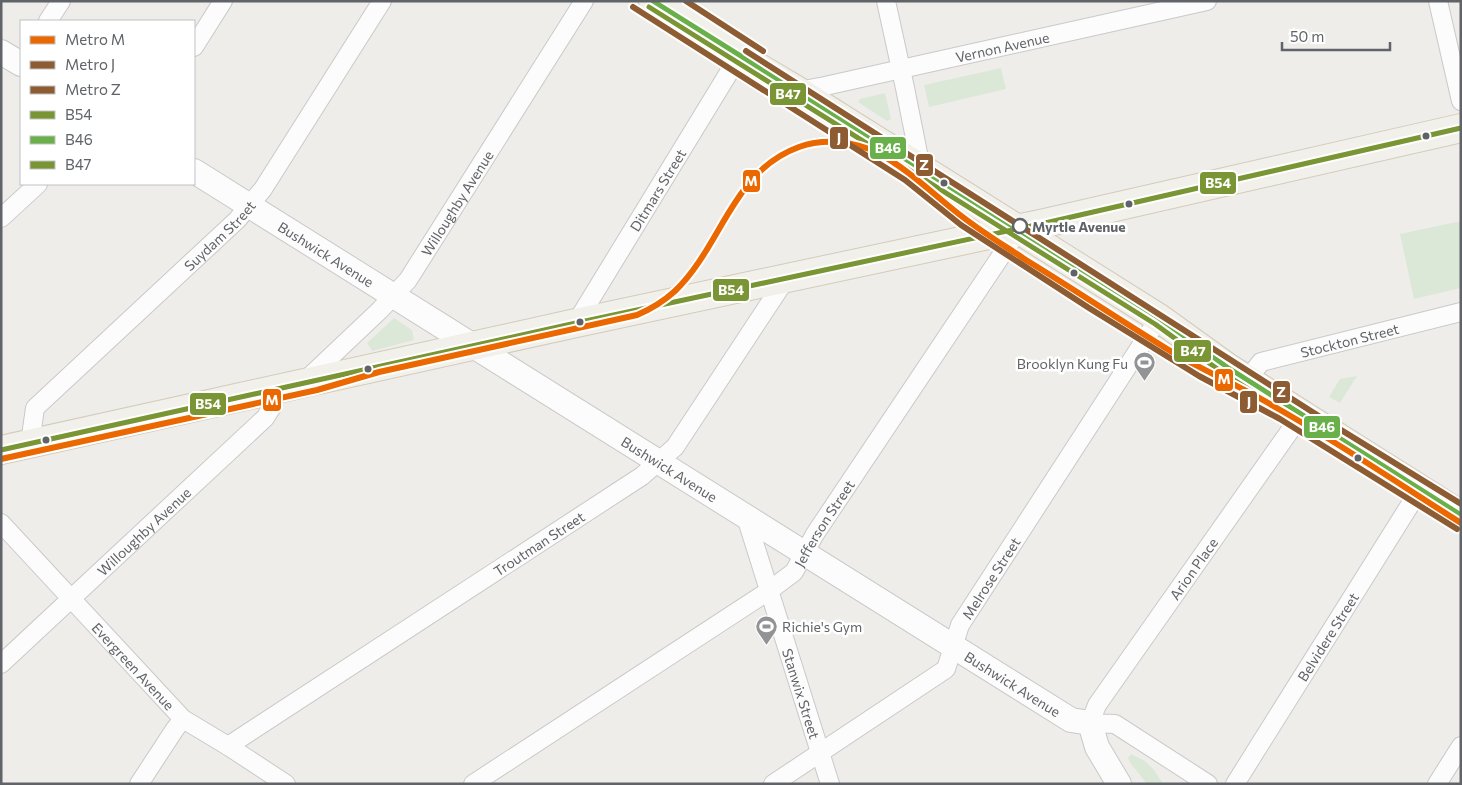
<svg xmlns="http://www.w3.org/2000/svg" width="1462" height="785" font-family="Commissioner,sans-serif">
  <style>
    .green { fill: #dbe8d7 }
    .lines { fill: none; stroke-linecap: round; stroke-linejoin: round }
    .minor-casing { stroke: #c9c9c9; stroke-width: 20 }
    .secondary-casing { stroke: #c9c9c9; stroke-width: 26 }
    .primary-casing { stroke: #d3cbbb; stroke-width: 30 }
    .minor { stroke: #fdfcfc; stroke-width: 18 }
    .secondary { stroke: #fdfcfc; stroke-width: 24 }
    .primary { stroke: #f2f0ea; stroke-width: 28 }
    .rail { stroke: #e3e3e2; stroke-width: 4; stroke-dasharray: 1 6; stroke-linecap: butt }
    .bus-1-casing { stroke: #fff; stroke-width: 9 }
    .bus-2-casing { stroke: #fff; stroke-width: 9 }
    .bus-3-casing { stroke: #fff; stroke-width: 9 }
    .bus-1 { stroke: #799534; stroke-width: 5 }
    .bus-2 { stroke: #6ab04a; stroke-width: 5 }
    .bus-3 { stroke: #799534; stroke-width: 5 }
    .metro-1-casing { stroke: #fff; stroke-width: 10 }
    .metro-2-casing { stroke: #fff; stroke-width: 10 }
    .metro-3-casing { stroke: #fff; stroke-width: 10 }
    .metro-1 { stroke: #eb6800; stroke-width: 6 }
    .metro-2 { stroke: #8e5c33; stroke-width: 6 }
    .metro-3 { stroke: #8e5c33; stroke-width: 6 }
    .bus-dot { fill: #606367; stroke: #fff; stroke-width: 2 }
    .stop-dot { fill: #fff; stroke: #606367; stroke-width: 2.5 }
    .labels { text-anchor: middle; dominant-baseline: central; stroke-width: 5; stroke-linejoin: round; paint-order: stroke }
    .street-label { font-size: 14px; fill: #606367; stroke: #fff }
    .stop-label { font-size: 14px; font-weight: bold; fill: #606367; stroke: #fff; text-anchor: start }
    .poi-label { font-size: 14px; fill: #606367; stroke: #fff; text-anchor: end }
    .line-badge { stroke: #fff; stroke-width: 2 }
    .badge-label { font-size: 14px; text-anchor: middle; font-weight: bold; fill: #fff }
  </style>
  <rect width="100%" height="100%" fill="#efedea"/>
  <!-- green -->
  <path class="green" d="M1001,68L1006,89L929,107L924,85Z
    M885,93L891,119L887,121L858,102L860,99Z
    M1461,221V288L1414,299L1400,234Z
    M394,318L412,330L414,340L372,351L367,343Z
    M1357,376L1340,403L1329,397L1340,379Z
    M1131,754L1145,761L1154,770L1163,784H1147L1131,764L1128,758Z"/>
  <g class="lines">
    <defs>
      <g id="minor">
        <path d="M886,1L905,88L921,168"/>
        <path d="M1438,1L1461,101"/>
        <path d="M48,21L61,1"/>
        <path d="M194,47L223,1"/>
        <path id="s1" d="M798,91L825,86L1207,1"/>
        <path d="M1,218L38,184"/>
        <path id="s2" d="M576,323L739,56"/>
        <path id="s3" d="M306,380L380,310L408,280L584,1"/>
        <path id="s4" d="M1247,380L1261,362L1461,312"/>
        <path id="s5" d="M30,443L35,408L237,220L263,189L382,1"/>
        <path id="s6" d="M746,517L830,784"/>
        <path id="s7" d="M1,523L183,719L228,746L286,784"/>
        <path id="s8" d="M1,664L265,418L272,407L273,390"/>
        <path id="s9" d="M228,746L642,476L675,447L787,277"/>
        <path d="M139,784L175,729L183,719"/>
        <path id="s10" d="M473,784L770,590L794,572L815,534L1019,229"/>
        <path id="s11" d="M773,784L946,669L960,625L1159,318"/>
        <path id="s12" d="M1208,784L1115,724L1090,723L1097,705L1301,415"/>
        <path id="s13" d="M1235,784L1420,489"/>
        <path d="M1437,784L1461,746"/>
      </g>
      <g id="secondary">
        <path d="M1,52L21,64"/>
        <path id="s14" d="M194,171L1071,720L1090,723L1097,747L1119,784"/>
      </g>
      <path id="primary" d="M653,1L739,56L798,91L1159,318L1227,367L1461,515
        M1,450L576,323L1045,223L1461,128"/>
    </defs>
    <!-- minor casing -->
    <use href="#minor" class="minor-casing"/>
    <!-- secondary casing -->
    <use href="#secondary" class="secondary-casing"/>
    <!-- primary casing -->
    <use href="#primary" class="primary-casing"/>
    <!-- minor -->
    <use href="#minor" class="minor"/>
    <!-- secondary -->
    <use href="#secondary" class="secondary"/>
    <!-- primary -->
    <use href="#primary" class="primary"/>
    <!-- rail -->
    <path class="rail" d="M654,1L742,57"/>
    <defs>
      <path id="bus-1" d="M1,450L576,323L1045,223L1461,128"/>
      <path id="bus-2" d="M653,1L1159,318L1227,367L1461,515"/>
      <path id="bus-3" d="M649,7L1155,324L1223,373L1457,521"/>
    </defs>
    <!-- bus-1 casing -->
    <use href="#bus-1" class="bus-1-casing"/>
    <!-- bus-2 casing -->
    <use href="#bus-2" class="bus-2-casing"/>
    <!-- bus-3 casing -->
    <use href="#bus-3" class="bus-3-casing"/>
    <!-- bus-1 -->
    <use href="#bus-1" class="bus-1"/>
    <!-- bus-2 -->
    <use href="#bus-2" class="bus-2"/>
    <!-- bus-3 -->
    <use href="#bus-3" class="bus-3"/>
    <defs>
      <path id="metro-1" d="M1,459L317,390L379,372L637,315C651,309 664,301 675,291C722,246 732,171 799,147C824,138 854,141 878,153C906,168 930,191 955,211C977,229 1002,244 1026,260C1075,290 1123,322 1172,352C1206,372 1242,387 1275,407C1339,443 1399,484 1461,523"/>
      <path id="metro-2" d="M633,7L905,180L961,225L1089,308L1199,376L1280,419L1457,529"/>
      <path id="metro-3" d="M686,1L763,51
        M746,51L1325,420L1461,504"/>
    </defs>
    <!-- metro-1 casing -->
    <use href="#metro-1" class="metro-1-casing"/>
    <!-- metro-2 casing -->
    <use href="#metro-2" class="metro-2-casing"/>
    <!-- metro-3 casing -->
    <use href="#metro-3" class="metro-3-casing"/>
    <!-- metro-1 -->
    <use href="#metro-1" class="metro-1"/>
    <!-- metro-2 -->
    <use href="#metro-2" class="metro-2"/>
    <!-- metro-3 -->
    <use href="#metro-3" class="metro-3"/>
  </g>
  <!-- icons -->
  <defs>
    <symbol id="stadium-pin" viewBox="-11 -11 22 30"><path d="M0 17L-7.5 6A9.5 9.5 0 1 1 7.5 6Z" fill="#929395" stroke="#fff"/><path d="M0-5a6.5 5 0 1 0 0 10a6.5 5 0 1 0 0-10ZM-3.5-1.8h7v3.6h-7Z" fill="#fff"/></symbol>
  </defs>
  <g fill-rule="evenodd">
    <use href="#stadium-pin" x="1132" y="350" width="25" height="34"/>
    <use href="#stadium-pin" x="754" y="614" width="25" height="34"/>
  </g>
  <!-- markers -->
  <g class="bus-dot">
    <circle cx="1426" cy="136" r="4.5"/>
    <circle cx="944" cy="183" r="4.5"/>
    <circle cx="1129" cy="204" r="4.5"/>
    <circle cx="1074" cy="273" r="4.5"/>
    <circle cx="580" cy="322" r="4.5"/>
    <circle cx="368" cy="369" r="4.5"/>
    <circle cx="46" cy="440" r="4.5"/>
    <circle cx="1358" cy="458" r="4.5"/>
  </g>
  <circle class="stop-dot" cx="1020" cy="226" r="7"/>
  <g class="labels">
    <!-- street labels -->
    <g class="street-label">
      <text stroke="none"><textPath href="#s1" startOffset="209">Vernon Avenue</textPath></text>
      <text stroke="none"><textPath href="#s2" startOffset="156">Ditmars Street</textPath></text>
      <text stroke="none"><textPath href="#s3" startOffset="234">Willoughby Avenue</textPath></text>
      <text stroke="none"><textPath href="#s5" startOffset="288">Suydam Street</textPath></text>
      <text stroke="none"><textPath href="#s14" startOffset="156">Bushwick Avenue</textPath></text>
      <text stroke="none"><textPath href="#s4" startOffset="114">Stockton Street</textPath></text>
      <text stroke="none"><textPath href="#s14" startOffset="561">Bushwick Avenue</textPath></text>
      <text stroke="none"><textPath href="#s10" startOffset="442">Jefferson Street</textPath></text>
      <text stroke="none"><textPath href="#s8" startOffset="195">Willoughby Avenue</textPath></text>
      <text stroke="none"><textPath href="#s9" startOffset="371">Troutman Street</textPath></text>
      <text stroke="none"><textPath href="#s12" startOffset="322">Arion Place</textPath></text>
      <text stroke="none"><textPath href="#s11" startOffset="310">Melrose Street</textPath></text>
      <text stroke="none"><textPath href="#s13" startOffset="174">Belvidere Street</textPath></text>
      <text stroke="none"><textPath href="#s7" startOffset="195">Evergreen Avenue</textPath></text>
      <text stroke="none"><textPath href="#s14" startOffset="966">Bushwick Avenue</textPath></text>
      <text stroke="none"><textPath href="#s6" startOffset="185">Stanwix Street</textPath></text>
    </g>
    <!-- stop labels -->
    <g class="stop-label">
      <text x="1032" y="226">Myrtle Avenue</text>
    </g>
    <!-- poi labels -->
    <g class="poi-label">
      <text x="1128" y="363">Brooklyn Kung Fu</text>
      <text x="782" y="626" text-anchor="start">Richie's Gym</text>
    </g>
  </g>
  <g class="line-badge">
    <rect x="769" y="82" width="38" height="24" rx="5" fill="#799534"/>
    <rect x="829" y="126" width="20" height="24" rx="5" fill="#8e5c33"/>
    <rect x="869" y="136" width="38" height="24" rx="5" fill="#6ab04a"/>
    <rect x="915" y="153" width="19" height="24" rx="5" fill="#8e5c33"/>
    <rect x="742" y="169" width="19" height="24" rx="5" fill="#eb6800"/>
    <rect x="1199" y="171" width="38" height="24" rx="5" fill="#799534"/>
    <rect x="712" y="278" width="38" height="24" rx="5" fill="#799534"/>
    <rect x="1173" y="339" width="39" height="24" rx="5" fill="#799534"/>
    <rect x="1214" y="368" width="20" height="24" rx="5" fill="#eb6800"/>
    <rect x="1272" y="380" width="19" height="24" rx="5" fill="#8e5c33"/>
    <rect x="262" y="388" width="20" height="24" rx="5" fill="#eb6800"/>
    <rect x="1239" y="390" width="19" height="24" rx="5" fill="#8e5c33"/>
    <rect x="189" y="392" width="38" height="24" rx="5" fill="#799534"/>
    <rect x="1303" y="415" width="38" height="24" rx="5" fill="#6ab04a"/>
  </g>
  <g class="badge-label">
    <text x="788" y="99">B47</text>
    <text x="839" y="143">J</text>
    <text x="888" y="153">B46</text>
    <text x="924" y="170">Z</text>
    <text x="751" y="186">M</text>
    <text x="1218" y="188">B54</text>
    <text x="731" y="295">B54</text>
    <text x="1193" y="356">B47</text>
    <text x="1224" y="384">M</text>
    <text x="1281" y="397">Z</text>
    <text x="272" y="405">M</text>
    <text x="1249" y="407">J</text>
    <text x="208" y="409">B54</text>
    <text x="1322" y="432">B46</text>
  </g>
  <!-- border -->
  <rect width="1462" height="785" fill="none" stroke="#606367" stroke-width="5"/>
  <!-- legend -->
  <rect x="20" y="20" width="175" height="165" fill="#ffffff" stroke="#bfc1c2"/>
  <rect x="30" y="36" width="25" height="8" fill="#eb6800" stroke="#bfc1c2"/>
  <text x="65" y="45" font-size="15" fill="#606367">Metro M</text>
  <rect x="30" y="61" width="25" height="8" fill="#8e5c33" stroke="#bfc1c2"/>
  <text x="65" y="70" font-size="15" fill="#606367">Metro J</text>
  <rect x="30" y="86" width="25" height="8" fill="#8e5c33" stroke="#bfc1c2"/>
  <text x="65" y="95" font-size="15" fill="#606367">Metro Z</text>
  <rect x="30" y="111" width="25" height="8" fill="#799534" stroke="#bfc1c2"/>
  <text x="65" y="120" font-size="15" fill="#606367">B54</text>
  <rect x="30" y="136" width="25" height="8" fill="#6ab04a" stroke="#bfc1c2"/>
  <text x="65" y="145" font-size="15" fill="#606367">B46</text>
  <rect x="30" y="161" width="25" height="8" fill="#799534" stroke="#bfc1c2"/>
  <text x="65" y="170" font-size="15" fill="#606367">B47</text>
  <!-- scale -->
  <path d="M1282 42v8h108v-8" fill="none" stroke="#606367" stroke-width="2.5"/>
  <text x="1290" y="42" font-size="15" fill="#606367" stroke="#ffffff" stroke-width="4" paint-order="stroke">50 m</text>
</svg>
